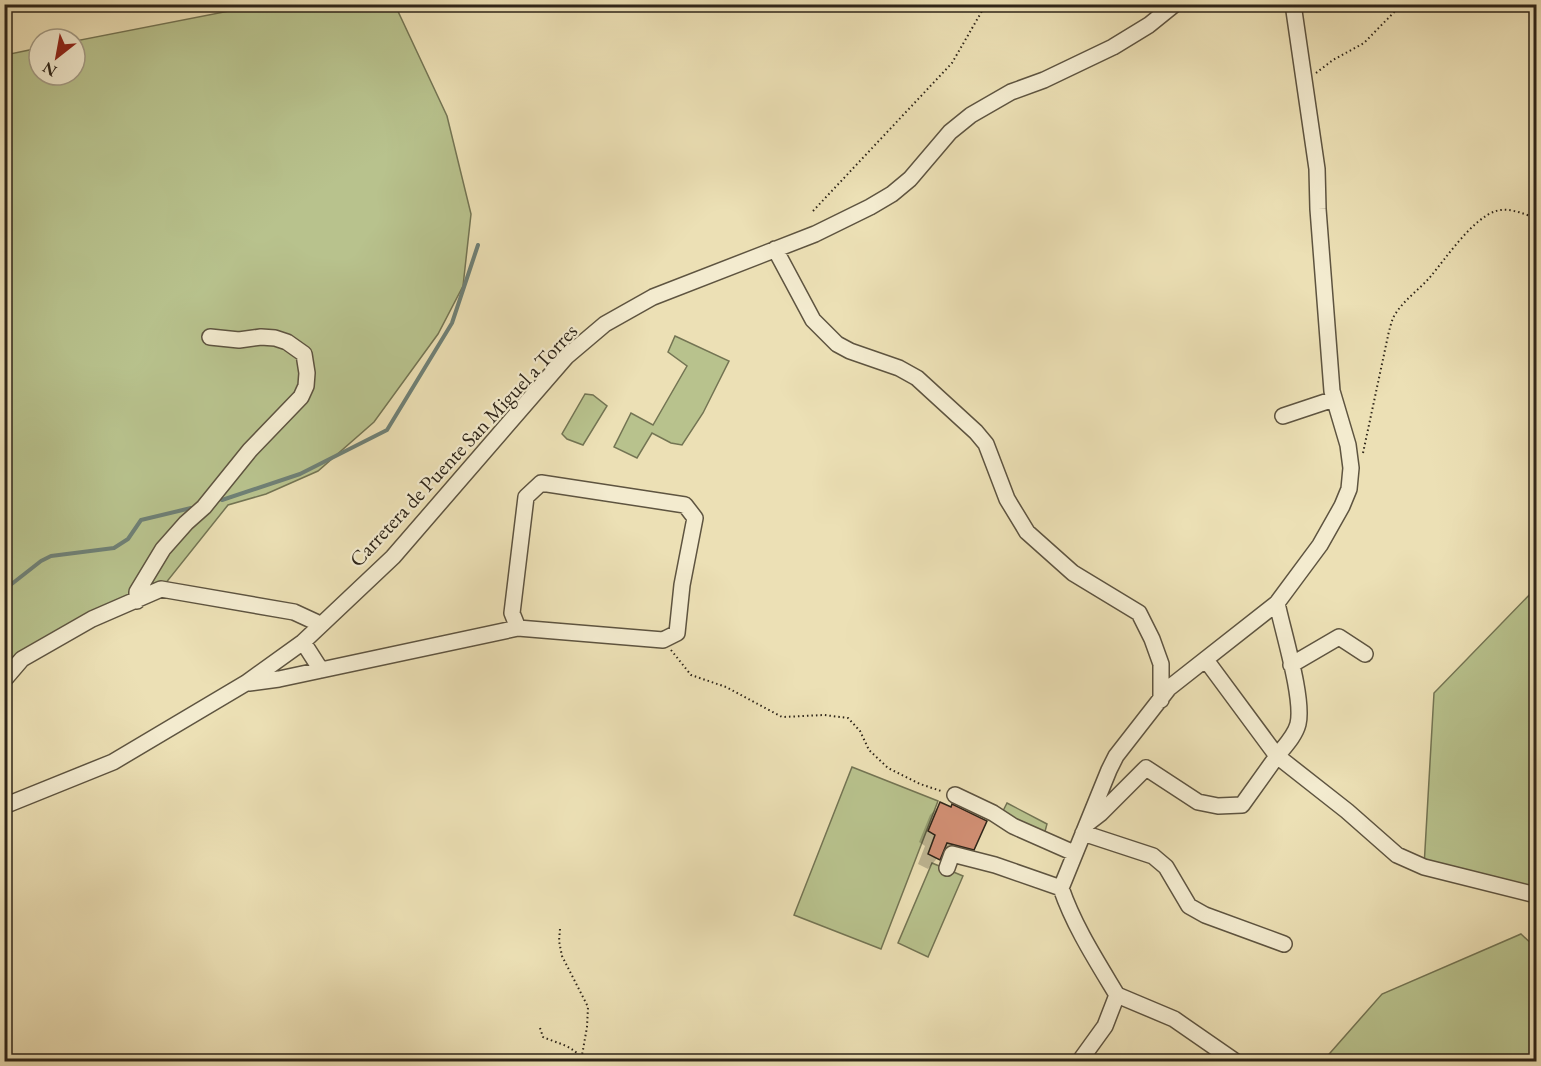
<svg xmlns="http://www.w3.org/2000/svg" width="1541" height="1066" font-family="'EB Garamond',serif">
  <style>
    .green { fill: #b8c28d; stroke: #737453; stroke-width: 1.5 }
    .shadow { fill: #0003 }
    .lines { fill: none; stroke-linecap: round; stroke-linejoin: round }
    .stream { stroke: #6f8076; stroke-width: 4 }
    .building { fill: #d18f74; stroke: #2e2519; stroke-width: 1.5 }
    .minor-casing { stroke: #5e5440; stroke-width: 18 }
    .path { stroke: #2e2519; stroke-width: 2; stroke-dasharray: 1.5 3; stroke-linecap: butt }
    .minor { stroke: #f3ebcf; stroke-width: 15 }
    .labels { text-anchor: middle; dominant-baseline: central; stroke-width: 4.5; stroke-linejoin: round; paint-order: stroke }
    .street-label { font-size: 21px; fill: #2e2519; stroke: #f3ebcf }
  </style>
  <rect width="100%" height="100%" fill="#ece0b5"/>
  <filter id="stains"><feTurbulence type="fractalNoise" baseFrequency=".00333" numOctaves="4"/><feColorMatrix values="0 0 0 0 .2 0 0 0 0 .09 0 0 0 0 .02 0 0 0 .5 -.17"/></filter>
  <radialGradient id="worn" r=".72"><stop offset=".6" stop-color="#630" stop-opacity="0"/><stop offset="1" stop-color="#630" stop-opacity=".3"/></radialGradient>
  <!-- green -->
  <path class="green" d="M260,5H395L447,116L471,214L463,286L438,334L374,422L318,471L266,494L228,505L161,589L22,659L5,680V55L39,48V75H75V41Z
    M675,336L729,361L703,413L682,445L671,443L652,433L637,458L614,447L631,413L653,425L687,366L668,352Z
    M585,394L593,395L607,406L583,445L567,439L562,434Z
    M1536,588V895L1424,867L1434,693Z
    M852,767L938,801L881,949L794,915Z
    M1007,803L1047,824L1043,839L1000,817Z
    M932,863L963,876L928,957L898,943Z
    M1521,934L1536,948V1061H1323L1382,994Z"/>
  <!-- shadow -->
  <path class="shadow" d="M941,804L973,849L962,859L940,855L928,869L918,864L925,846L919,842L930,815Z"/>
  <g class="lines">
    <!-- stream -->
    <path class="stream" d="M222,500L300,474L387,430L452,323L478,245
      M4,590L41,561L51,556L114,548L128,539L141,520L191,508"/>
  </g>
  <!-- building -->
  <path class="building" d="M940,802L951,807L952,804L987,821L974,850L947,843L940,860L928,854L935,835L928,831Z"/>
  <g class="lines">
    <defs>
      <path id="minor" d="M775,249L813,320L837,344L850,351L899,368L917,378L976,432L986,444L1007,499L1027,532L1073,573L1139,613L1152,639L1161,664V700
        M1283,416L1334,399
        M137,601V592L163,549L186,523L204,507L250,450L301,397L306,386L307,373L304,354L287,342L275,338L261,337L239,340L210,337
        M1277,603C1283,632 1304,699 1298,724C1295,736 1284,747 1277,756L1347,811L1397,855L1424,867L1536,895
        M303,642L321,670
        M1291,665L1339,637L1365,654
        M4,680L22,659L92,619L161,589L294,612L320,624
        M249,683L279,679L518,628L663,640L677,633L682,585L695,518L685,505L541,483L526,497L512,613L518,628
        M955,795L993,813L1013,826L1074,853
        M4,806L113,762L246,683L303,642L393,557L566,357L605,324L653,297L815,234L870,207L892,194L910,179L950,132L971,115L1011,92L1044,80L1113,47L1149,25L1175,4
        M1088,823L1101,813L1146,768L1198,802L1218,806L1242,805L1277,756L1206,660
        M1083,833L1153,856L1166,867L1189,906L1205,915L1284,944
        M947,868L952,854L995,865L1061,888
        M1117,995L1174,1019L1236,1062
        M1079,1062L1105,1026L1117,995C1096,960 1074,926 1061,888L1109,770L1116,756L1169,688L1277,603L1320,545L1342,506L1349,489L1351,468L1348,445L1332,391L1318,209L1317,169L1293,4"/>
    </defs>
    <!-- minor casing -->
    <use href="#minor" class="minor-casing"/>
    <!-- path -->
    <path class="path" d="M1316,73L1333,60L1364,43L1402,4
      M813,211L952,63L986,4
      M1363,453L1389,331C1391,325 1392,318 1396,313C1405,299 1420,289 1431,276C1446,258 1473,218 1496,211C1509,207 1524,214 1536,218
      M671,650L691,675L726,687L782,717L824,715L848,718L860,731L869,750L888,768L920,784L941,791
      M560,929L559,941L562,956L588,1007L587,1027L581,1061
      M540,1028L543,1037C556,1043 575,1046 581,1059"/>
    <!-- minor -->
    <use href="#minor" class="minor"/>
  </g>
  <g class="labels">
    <!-- street labels -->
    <g class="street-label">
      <text transform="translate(463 445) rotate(-47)">Carretera de Puente San Miguel a Torres</text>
    </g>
  </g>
  <!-- margin -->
  <rect width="1541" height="1066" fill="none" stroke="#ece0b5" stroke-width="24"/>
  <rect x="6" y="6" width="1529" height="1054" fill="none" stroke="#2e2519" stroke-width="3"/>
  <rect x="12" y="12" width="1517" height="1042" fill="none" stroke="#2e2519" stroke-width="1.5"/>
  <!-- north arrow -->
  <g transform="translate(57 57) rotate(211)"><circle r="28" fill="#f3ebcf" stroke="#a49c86" stroke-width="1.5"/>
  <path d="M0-4.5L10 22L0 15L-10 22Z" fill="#8f2418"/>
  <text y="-9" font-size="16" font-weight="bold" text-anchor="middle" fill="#2e2519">N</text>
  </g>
  <rect width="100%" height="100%" filter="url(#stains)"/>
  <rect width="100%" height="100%" fill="url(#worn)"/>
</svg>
